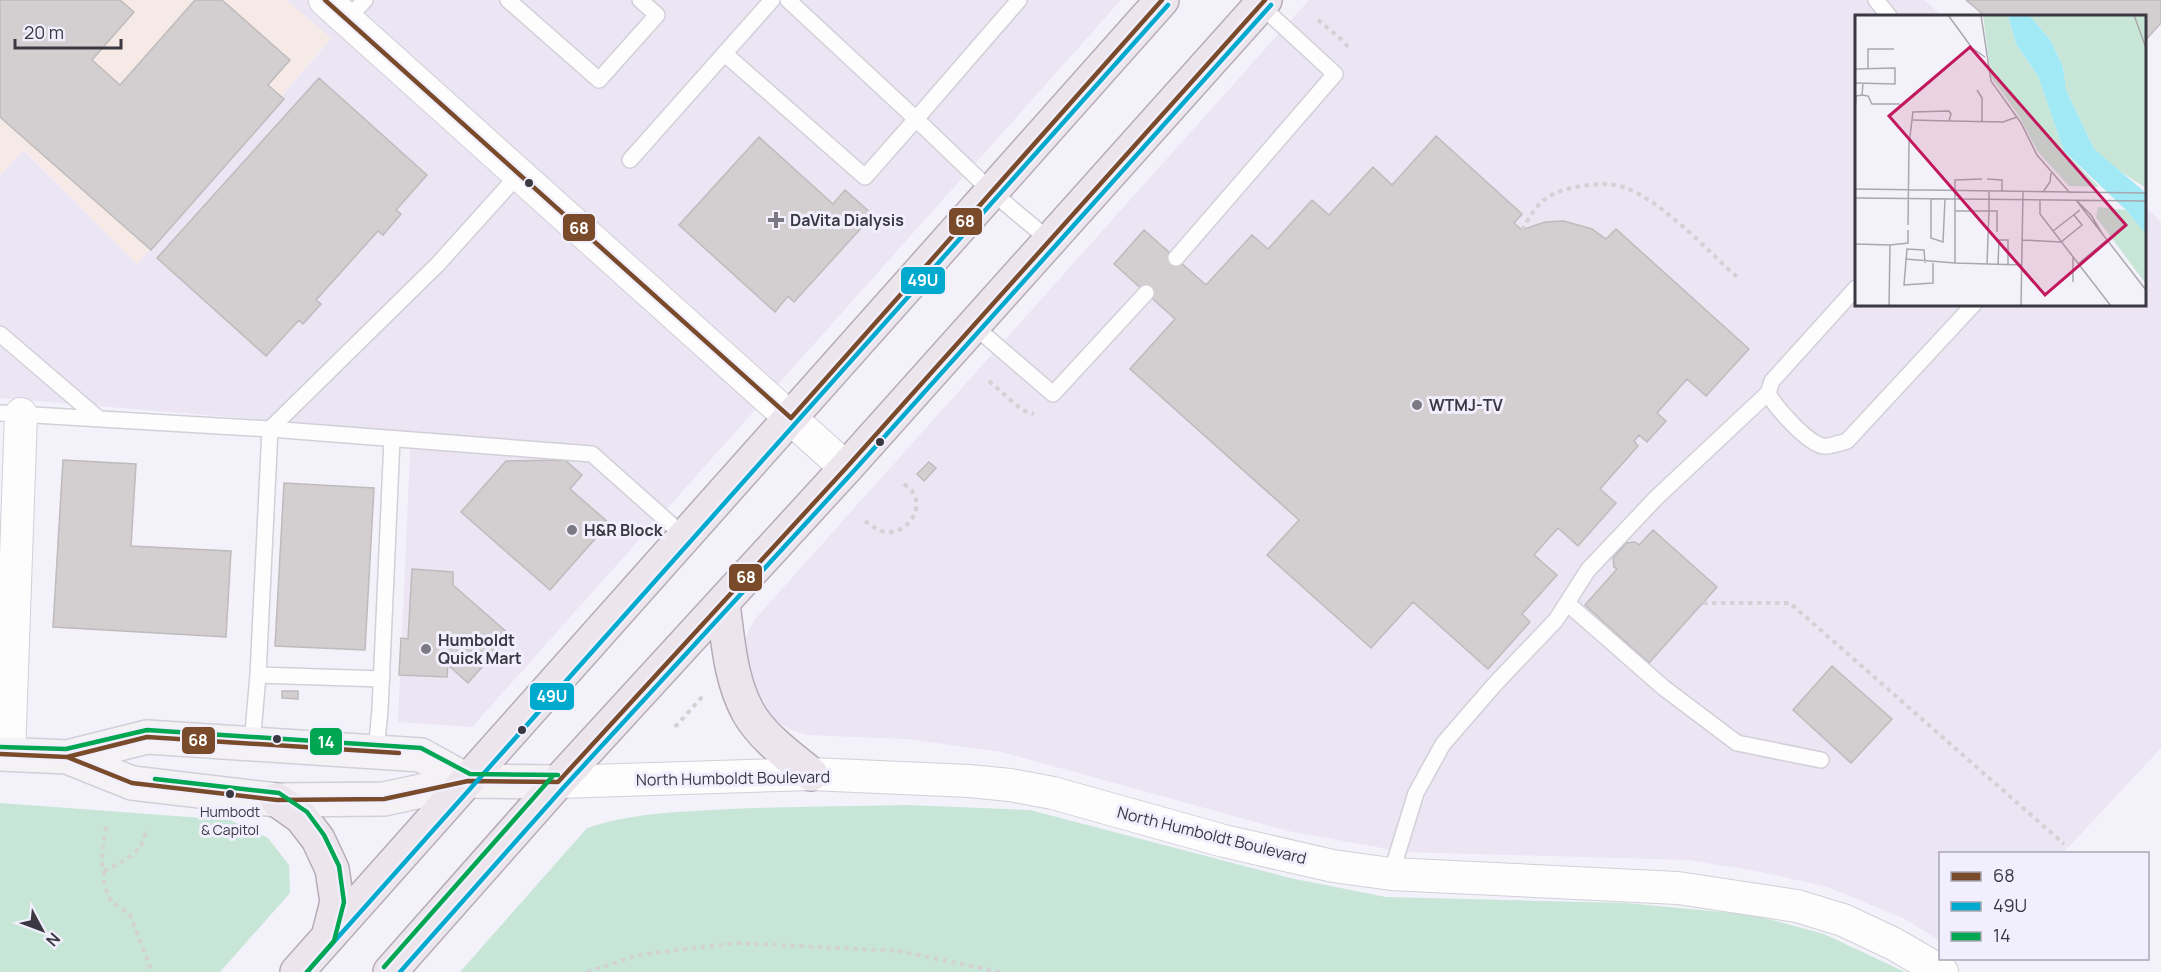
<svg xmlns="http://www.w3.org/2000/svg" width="2161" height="972" font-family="Manrope,sans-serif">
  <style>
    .commercial { fill: #ebe5f4 }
    .industrial { fill: #f5eae5 }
    .green { fill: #c8e6d8 }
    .building { fill: #d3ced0; stroke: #bfbabc; stroke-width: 1.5 }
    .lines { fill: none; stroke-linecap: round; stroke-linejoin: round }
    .service-casing { stroke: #d1d0d8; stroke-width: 18 }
    .minor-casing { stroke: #d1d0d8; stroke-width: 34 }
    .secondary-casing { stroke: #d1d0d8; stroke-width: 36 }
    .primary-casing { stroke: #b6acb9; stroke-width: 36 }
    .path { stroke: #d2d2d4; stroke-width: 4; stroke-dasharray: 4.5 4.5; stroke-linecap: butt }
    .service { stroke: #fdfdfe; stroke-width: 15 }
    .minor { stroke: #fdfdfe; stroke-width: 32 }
    .secondary { stroke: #f5f2f6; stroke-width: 33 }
    .primary { stroke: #ece6ec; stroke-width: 33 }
    .bus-1-casing { stroke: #f1effd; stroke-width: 9 }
    .bus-2-casing { stroke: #f1effd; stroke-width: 9 }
    .bus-3-casing { stroke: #f1effd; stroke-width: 9 }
    .bus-1 { stroke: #7a4b2a; stroke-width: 4.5 }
    .bus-2 { stroke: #00a9ce; stroke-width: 4.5 }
    .bus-3 { stroke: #00a651; stroke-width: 4.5 }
    .bus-dot { fill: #3a3942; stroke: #f1effd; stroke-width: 2 }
    .poi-dot { fill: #7b7a82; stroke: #f1effd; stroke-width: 2 }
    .labels { text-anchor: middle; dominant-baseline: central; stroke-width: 6; stroke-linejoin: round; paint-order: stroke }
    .bus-label { font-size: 14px; fill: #3a3942; stroke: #f1effd }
    .poi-label { font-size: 16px; font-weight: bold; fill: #3a3942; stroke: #f1effd; text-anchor: start }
    .street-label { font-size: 16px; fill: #3a3942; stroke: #f1effd }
    .inset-road { fill: none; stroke: #a9a8b0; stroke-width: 1.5 }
    .view { fill: #c2185b; fill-opacity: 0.15; stroke: #c2185b; stroke-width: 3 }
    .inset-edge { fill: none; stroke: #3a3942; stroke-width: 3 }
    .line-badge { stroke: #f1effd; stroke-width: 2 }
    .badge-label { font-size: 16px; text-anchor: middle; font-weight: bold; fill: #fff }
  </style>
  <rect width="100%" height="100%" fill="#f3f2fa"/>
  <!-- commercial -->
  <path class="commercial" d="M286,0H1121L472,727L398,722L411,432L0,398V176L23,150L137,264L331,39Z
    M1309,0H1924L1942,16H1856V304H2144L2145,206L2161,222V748L2063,853L1940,854V941L1903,918L1827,887L1762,872L1689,860L1404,852L1288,831L1002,752L908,739L807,735L791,730L770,717L760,703L747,669L744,649L748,632L755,619Z"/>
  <!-- industrial -->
  <path class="industrial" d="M0,0H286L331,38L137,264L24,150L0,175Z"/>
  <!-- green -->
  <path class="green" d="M0,803L230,820L268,838L289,865L290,893L220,972H0Z
    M907,805L1030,810L1290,878L1386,897L1626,903L1754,915L1824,934L1905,972H460L587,828C622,816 659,813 695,811C766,806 837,807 907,805Z"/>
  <!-- building -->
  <path class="building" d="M0,0H120L134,12L92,60L120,85L195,0H222L290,60L268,85L284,99L151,250L0,117Z
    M1966,0H2161V23L2144,42V16H1985Z
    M319,78L427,175L396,210L401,214L383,235L378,231L316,300L321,304L303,324L299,320L266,356L157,258Z
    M1436,136L1522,214L1514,223L1522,230L1545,222L1564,221L1592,229L1606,239L1616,229L1749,349L1706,396L1687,379L1657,413L1666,421L1647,442L1639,435L1634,441L1638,446L1600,489L1616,503L1578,546L1558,528L1534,555L1557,575L1522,614L1530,622L1488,669L1413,602L1371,648L1267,555L1299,520L1130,369L1175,319L1114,264L1144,230L1206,285L1252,235L1268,249L1312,200L1329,215L1373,167L1392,185Z
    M759,137L833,204L845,190L873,215L794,302L788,296L775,312L679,225Z
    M63,460L136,464L131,546L231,551L226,637L53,627Z
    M565,460L582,475L570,489L609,523L550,590L461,512L506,461Z
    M929,462L936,468L924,481L917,474Z
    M284,483L374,488L365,650L275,646Z
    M1653,530L1717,587L1649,663L1585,605L1617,569L1614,567L1613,558L1626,543L1635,542L1639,545Z
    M412,569L453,572V585L510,635L468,683L448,665L447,677L399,675L401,638L408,639Z
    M1832,666L1892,719L1851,763L1793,710Z
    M282,691H298V699L282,698Z"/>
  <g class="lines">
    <defs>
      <path id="service" d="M508,0L599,80L657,15L640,0
        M788,0L916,119L1019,0
        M1876,0L1889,16
        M346,20L365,0
        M725,54L865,177L916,119L992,192L1049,240
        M630,160L772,0
        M1176,258L1335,74L1259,4
        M1856,288L1772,381L1768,393C1775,407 1807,443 1823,446C1829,447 1840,443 1847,441L1974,304
        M974,326L1053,394L1146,293
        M0,334L98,418
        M0,413L270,429L592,454L684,536
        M1567,603L1664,688L1737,743L1821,760
        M382,679L258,675L270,429L438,264L519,174
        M252,744L258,675
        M376,751L380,710L392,439
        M1391,874L1416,793L1443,744L1495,684L1556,620L1588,570L1656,498L1768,393"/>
      <path id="minor" d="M325,0L846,468
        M9,754L21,414
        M558,782L811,774L969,781L1010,785L1053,793L1224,841L1333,866L1391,874L1678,888L1797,906L1843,920L1894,944L1942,972"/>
      <path id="secondary" d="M0,754L67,757L147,737L421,755L468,781
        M67,757L132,783L277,800L384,799L468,781L558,782"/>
      <path id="primary" d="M723,604C728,640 730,679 748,712C762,737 789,756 811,774
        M277,800L301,817L318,839L332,869L337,902L328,937
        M297,972L1162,0
        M390,972L558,782L846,468L1265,0"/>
    </defs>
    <!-- service casing -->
    <use href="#service" class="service-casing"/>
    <!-- minor casing -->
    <use href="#minor" class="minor-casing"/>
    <!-- secondary casing -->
    <use href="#secondary" class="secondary-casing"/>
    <!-- primary casing -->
    <use href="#primary" class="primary-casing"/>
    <!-- path -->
    <path class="path" d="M1318,20L1342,40L1350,49
      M1522,230C1537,204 1544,193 1576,187C1593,184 1610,182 1626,188C1663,202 1707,250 1737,277
      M989,381L1022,410L1034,414
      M865,521C872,526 878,531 886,532C907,534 925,509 912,491C909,488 904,484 901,481
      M1703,603H1790L2064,844
      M675,727L703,696
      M106,827L101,862L104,871C124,861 144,853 146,828
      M104,871V885L111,901L130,915L152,972
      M587,972L638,955L736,943L899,951L1000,972"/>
    <!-- service -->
    <use href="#service" class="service"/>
    <!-- minor -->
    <use href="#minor" class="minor"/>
    <!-- secondary -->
    <use href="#secondary" class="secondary"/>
    <!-- primary -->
    <use href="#primary" class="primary"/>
    <defs>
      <path id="bus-1" d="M325,0L791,418L1162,0
        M0,754L67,757L147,737L399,753
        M67,757L132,783L277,800L384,799L468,781L558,782L846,468L1265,0"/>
      <path id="bus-2" d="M307,972L1168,5
        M400,972L564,787L852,473L1271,5"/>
      <path id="bus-3" d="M0,747L66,749L147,730L421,748L470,774L558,775
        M155,779L279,793L307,812L324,835L339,866L344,902L334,941L307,972
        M384,967L552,777"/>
    </defs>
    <!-- bus-1 casing -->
    <use href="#bus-1" class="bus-1-casing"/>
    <!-- bus-2 casing -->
    <use href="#bus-2" class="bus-2-casing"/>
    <!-- bus-3 casing -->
    <use href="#bus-3" class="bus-3-casing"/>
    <!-- bus-1 -->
    <use href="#bus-1" class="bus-1"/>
    <!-- bus-2 -->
    <use href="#bus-2" class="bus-2"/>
    <!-- bus-3 -->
    <use href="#bus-3" class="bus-3"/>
  </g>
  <!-- markers -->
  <g class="bus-dot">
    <circle cx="529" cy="183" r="5"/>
    <circle cx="880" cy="442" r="5"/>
    <circle cx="522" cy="730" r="5"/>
    <circle cx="277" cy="739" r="5"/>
    <circle cx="230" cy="794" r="5"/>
  </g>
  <g class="poi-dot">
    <path d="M773 211h6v6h6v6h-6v6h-6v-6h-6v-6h6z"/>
    <circle cx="1417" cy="405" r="6"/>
    <circle cx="572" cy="530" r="6"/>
    <circle cx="426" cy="649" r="6"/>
  </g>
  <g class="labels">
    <!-- bus labels -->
    <g class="bus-label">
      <text x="230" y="811">Humbodt<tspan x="230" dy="18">&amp; Capitol</tspan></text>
    </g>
    <!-- poi labels -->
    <g class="poi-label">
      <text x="790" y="220">DaVita Dialysis</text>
      <text x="1429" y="405">WTMJ-TV</text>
      <text x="584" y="530">H&amp;R Block</text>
      <text x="438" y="640">Humboldt<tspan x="438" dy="18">Quick Mart</tspan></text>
    </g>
    <!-- street labels -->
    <g class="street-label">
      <text transform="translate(733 778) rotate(-1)">North Humboldt Boulevard</text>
      <text transform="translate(1212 835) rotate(14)">North Humboldt Boulevard</text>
    </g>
  </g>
  <!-- overview -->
  <g transform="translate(1855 15)">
    <rect width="291" height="291" fill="#f3f2fa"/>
    <path d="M128,0H153L161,29L183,61L209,136L244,172L214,171L183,137L164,101L136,62ZM174,0H291V173L249,146L239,134L211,75L208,52L196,26ZM243,192L271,195L291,217V269L241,202Z" fill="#c8e6d8"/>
    <path d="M153,0H174L196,26L208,52L211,75L239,134L291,178V219L272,196L209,136L183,61L161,29Z" fill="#a2e9f6"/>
    <path class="inset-road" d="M93,0L117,33L130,42M126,0L136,66L166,108L182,140L215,178M279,0L291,33M0,54L40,53V69L0,68M13,54V34H39M122,75L127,83V107M7,80L13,81L17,89H45M0,95L1,81L7,80L8,68M95,106L148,107L162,102M127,164L100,165V196H134L132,249M132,164L147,165V176M0,174L291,178M134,176V196H142V217M188,177L195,167L196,158M0,183L291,186M76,184V223L88,227L90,184M185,185V199L256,291M221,185L291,275M222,186L236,200L248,220M100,196V248L167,250M53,210L54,129L58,97L94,96L96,99L94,106L58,105M198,216L225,195M167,225L206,227L227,210L219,200M0,229L35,230L34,291M35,230L53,228V215M218,242V267M50,244L100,248M70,248L69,235L52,234L49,270L78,268V248M143,249L144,225H153V250M223,249L252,225M166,291L168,177"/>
    <path class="view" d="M115,32L271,210L190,280L34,101Z"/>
    <rect width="291" height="291" class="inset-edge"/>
  </g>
  <g class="line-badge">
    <rect x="948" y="207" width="35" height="29" rx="6" fill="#7a4b2a"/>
    <rect x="562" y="213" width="34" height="29" rx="6" fill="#7a4b2a"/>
    <rect x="900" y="266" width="46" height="29" rx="6" fill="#00a9ce"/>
    <rect x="728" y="563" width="35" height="29" rx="6" fill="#7a4b2a"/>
    <rect x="529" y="682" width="46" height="29" rx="6" fill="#00a9ce"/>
    <rect x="181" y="726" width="35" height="29" rx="6" fill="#7a4b2a"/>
    <rect x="309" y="727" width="34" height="29" rx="6" fill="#00a651"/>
  </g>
  <g class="badge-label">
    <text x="965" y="227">68</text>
    <text x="579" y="234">68</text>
    <text x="923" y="286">49U</text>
    <text x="746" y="583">68</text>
    <text x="552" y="702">49U</text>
    <text x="198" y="746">68</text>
    <text x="326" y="748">14</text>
  </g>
  <!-- legend -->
  <rect x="1939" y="852" width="210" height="108" fill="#f1effd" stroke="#a8a6b2" stroke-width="1.5"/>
  <rect x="1951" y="872" width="30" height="9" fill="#7a4b2a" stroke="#a8a6b2" stroke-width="1.5"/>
  <text x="1993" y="882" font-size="18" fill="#3a3942">68</text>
  <rect x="1951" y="902" width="30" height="9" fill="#00a9ce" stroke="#a8a6b2" stroke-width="1.5"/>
  <text x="1993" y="912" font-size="18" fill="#3a3942">49U</text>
  <rect x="1951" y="932" width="30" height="9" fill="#00a651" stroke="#a8a6b2" stroke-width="1.5"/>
  <text x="1993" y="942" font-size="18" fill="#3a3942">14</text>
  <!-- north arrow -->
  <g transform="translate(42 930) rotate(131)" stroke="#f1effd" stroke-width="4.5" paint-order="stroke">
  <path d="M0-4.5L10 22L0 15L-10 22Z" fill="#3a3942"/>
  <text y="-9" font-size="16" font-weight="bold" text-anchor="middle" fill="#3a3942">N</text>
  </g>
  <!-- scale -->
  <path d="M15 39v9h106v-9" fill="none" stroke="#3a3942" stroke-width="3"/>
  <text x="24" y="39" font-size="18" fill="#3a3942" stroke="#f1effd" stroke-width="4.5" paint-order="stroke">20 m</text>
</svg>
